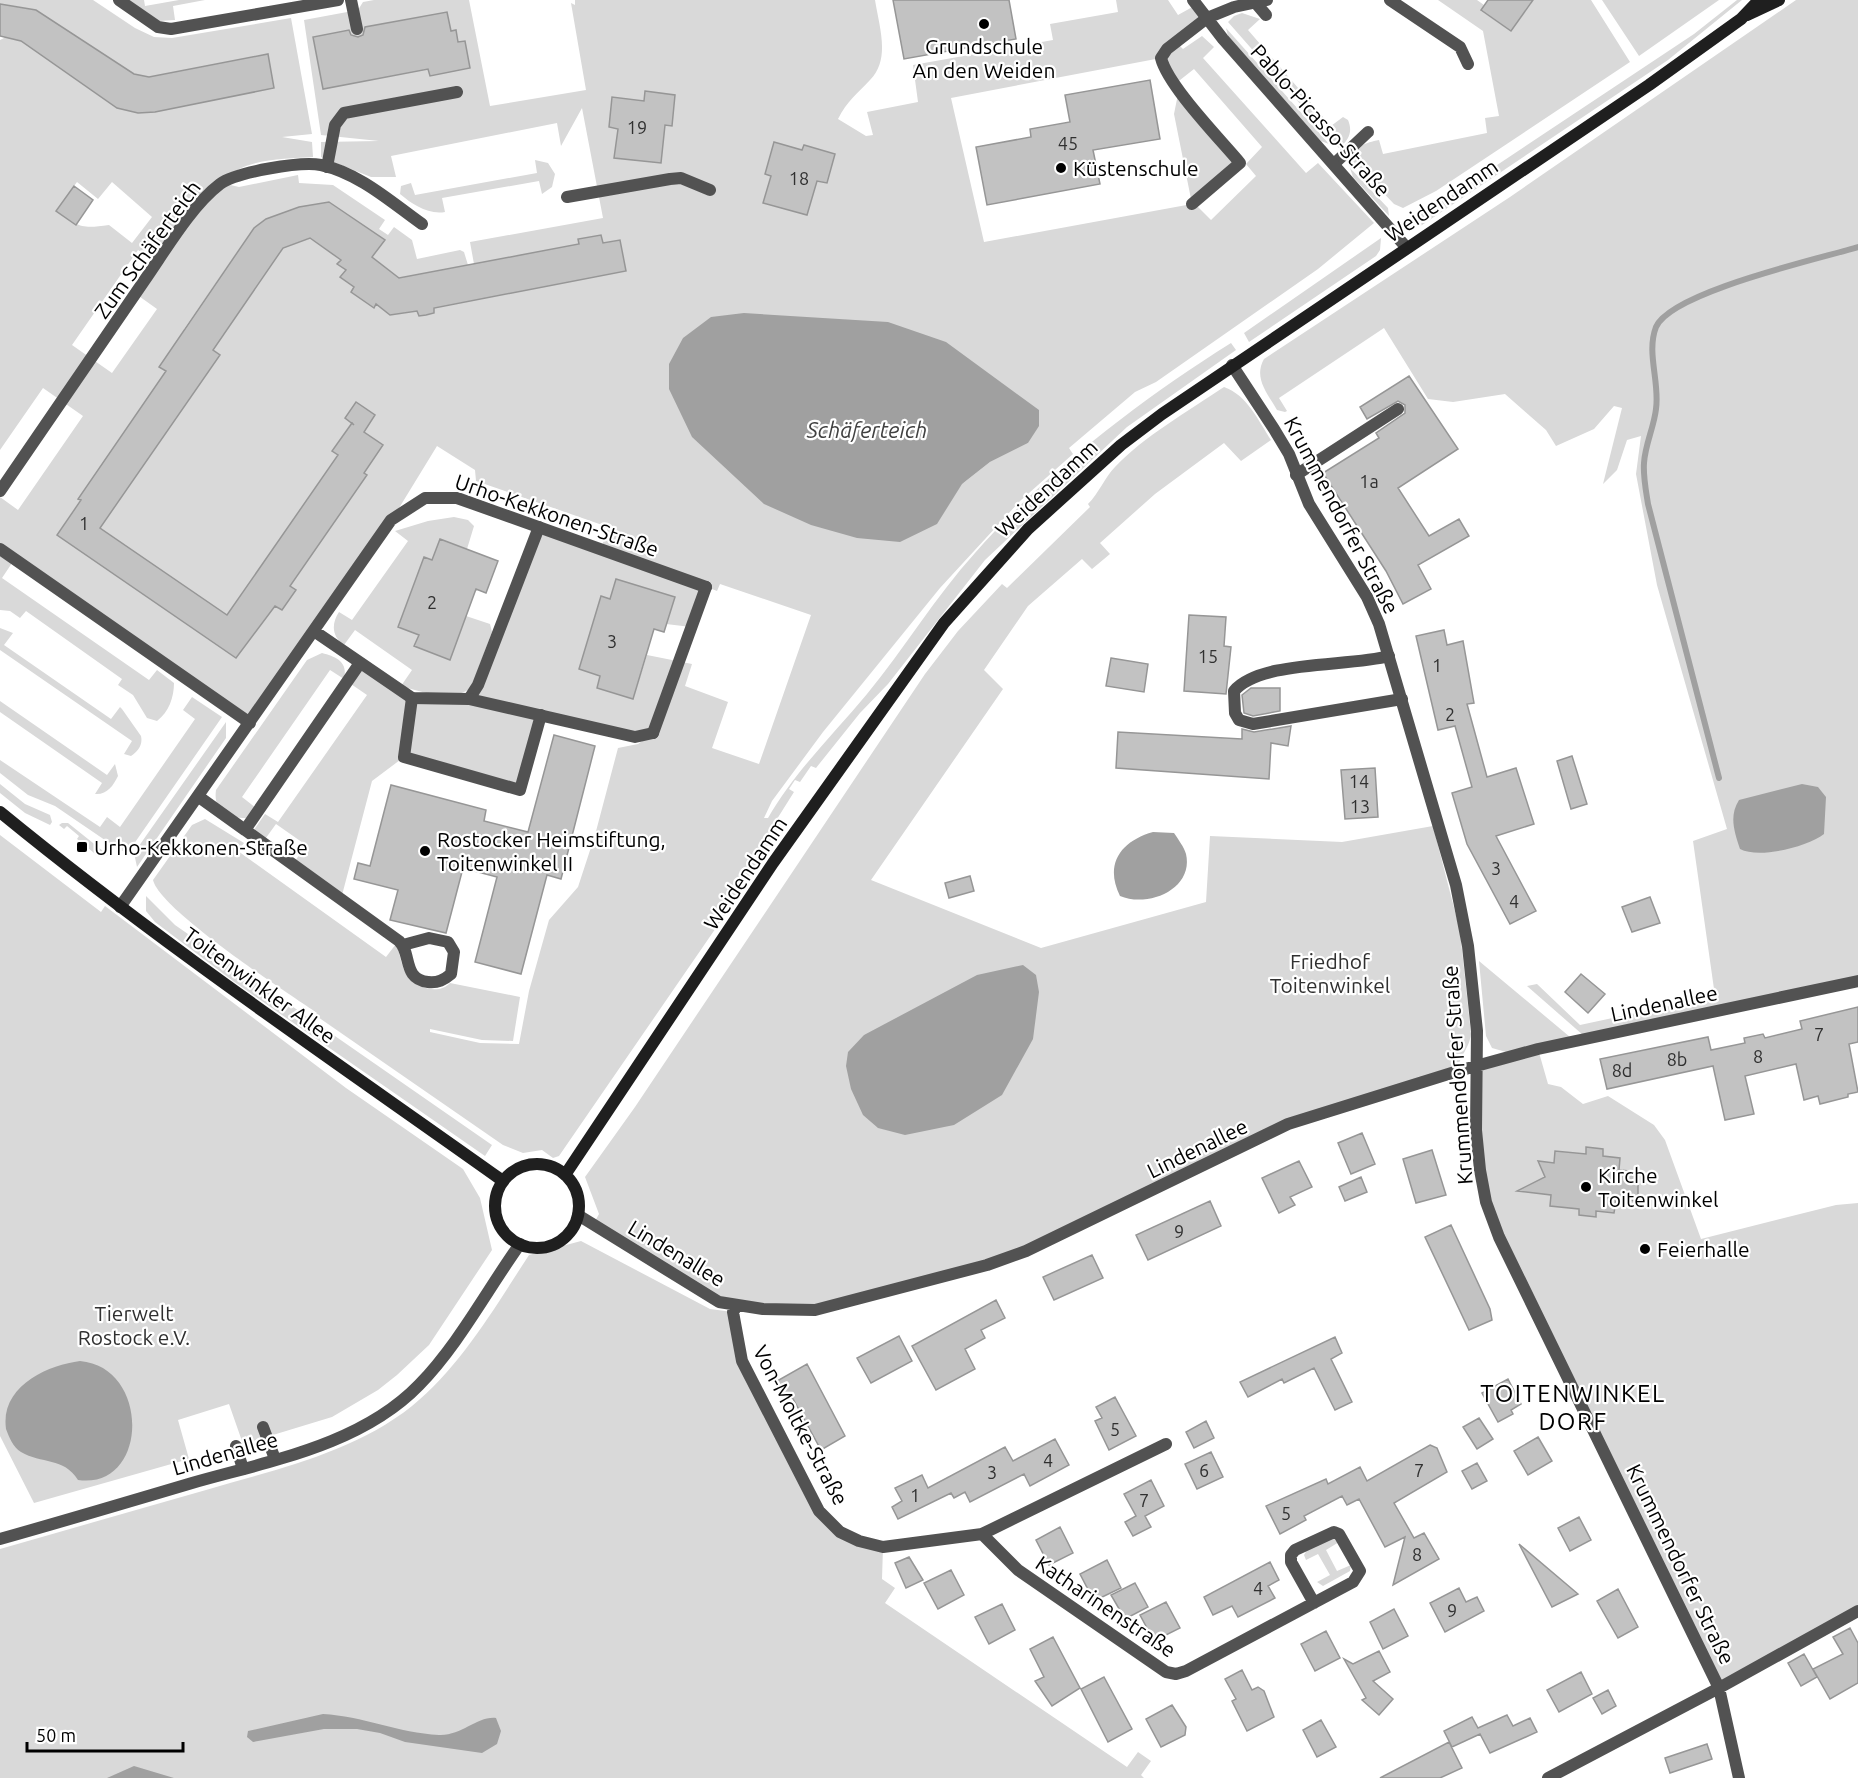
<svg xmlns="http://www.w3.org/2000/svg" width="1858" height="1778" font-family="Ubuntu,sans-serif">
  <style>
    .green { fill: #d9d9d9; fill-rule: evenodd }
    .water { fill: #a0a0a0 }
    .lines { fill: none; stroke-linecap: round; stroke-linejoin: round }
    .stream { stroke: #a0a0a0; stroke-width: 6 }
    .building { fill: #c2c2c2; stroke: #969696; stroke-width: 1.5 }
    .lane { stroke: #525252; stroke-width: 12 }
    .street { stroke: #525252; stroke-width: 12 }
    .secondary { stroke: #1f1f1f; stroke-width: 12 }
    .poi-dot { fill: #000; stroke: #fff; stroke-width: 2 }
    .labels { text-anchor: middle; dominant-baseline: central; stroke-width: 4.5; stroke-linejoin: round; paint-order: stroke }
    .number-label { font-size: 18px; fill: #303030 }
    .poi-label { font-size: 21px; fill: #000; stroke: #fff; text-anchor: start }
    .street-label { font-size: 21px; fill: #000; stroke: #fff }
    .park-label { font-size: 21px; fill: #303030; stroke: #fff }
    .water-label { font-size: 22px; font-style: italic; fill: #414141; stroke: #fff }
    .quarter-label { font-size: 24px; letter-spacing: 1.5px; fill: #000; stroke: #fff }
  </style>
  <rect width="100%" height="100%" fill="#fff"/>
  <!-- green -->
  <path class="green" d="M0,0H93L135,28L154,37L172,38L291,18L312,134L282,137L312,142L313,157C284,159 241,158 222,183L239,187L298,175L299,183L333,185L385,220L379,229L388,235L394,227L412,240L417,259L460,250L464,252L468,265L399,278L370,255V230L329,202C303,207 277,212 254,228L184,329L191,335L160,367L166,371L57,535L236,658L275,606L282,610L290,586L367,475L364,473L383,445L351,424L332,451L338,455L227,615L100,528L220,355L213,350L283,248L311,238L325,249L329,245L344,256L338,264L346,270L341,277L354,287L351,292L364,301L367,297L391,315L417,311L419,316L434,313L433,308L626,271L620,240L603,243L601,235L578,239L579,244L474,264L470,242L603,218L582,108L561,146L557,123L391,156L396,177H371L321,157V142L379,141L321,135L304,20L358,10L363,2L374,0H469L490,106L586,90L571,3L575,5V0H875C879,26 891,59 870,80C857,94 847,101 838,119L866,136L873,135L867,112L918,102L913,65L1053,40L1050,24L1118,12L1116,0H1168L1178,15L1196,5L1207,18L1176,42L1183,49L1202,36L1214,47L1203,58L1306,173L1318,163L1374,223L1318,269L1156,382L1135,392L1069,448L1073,454L1020,501L940,588L823,732L772,801L764,818H768C795,771 833,735 867,694C905,648 935,597 975,553C1045,473 1140,400 1231,343L1236,350L1127,427L985,560L888,684L860,713L816,768L811,766L800,782L795,780L789,789L794,792L777,819L782,822L731,906L559,1156L553,1158L542,1150L523,1153L503,1145L315,1015L317,1013C286,992 160,910 153,880L192,825L205,819L244,843L238,851L386,957L396,944C400,953 401,964 405,972C413,987 438,996 450,983L520,997L513,1041L482,1040L430,1029V1032L480,1043L519,1044L529,991L549,920L578,887L595,835L618,748L638,744L652,734L635,737L541,715L520,790L404,757L372,781L341,899L293,864L306,845L276,824L263,842L251,834L265,814L278,822L367,695L348,682L360,663L412,698L469,699L539,527L601,549L608,527L476,481L475,470L437,446L388,526L250,723L14,560L2,578L149,680L157,670L174,683C174,697 169,712 157,721L147,718L133,695L118,685L122,679L26,611L20,618L10,611L0,610V497L18,510L83,416L43,388L0,450V40L6,37L21,41L117,108L138,113L274,88L267,54L149,77L134,74L36,10L7,5L0,7ZM1161,58L1175,84L1194,69L1262,147L1246,164L1256,176L1211,220L1194,203L1240,163L1179,89L1174,114L1192,204L984,242L951,98ZM77,182L98,199L112,182L152,217L132,243L109,225C81,229 79,227 56,211ZM138,250L157,263L136,294L157,309L112,373L72,345ZM1039,410L1028,443L990,462L962,484ZM616,579L674,597L666,624L691,627L707,587L717,591L720,584L811,615L759,764L712,748L728,702L685,686L692,664L647,655L633,699L597,688L600,676L579,669L601,597L610,599Z
    M126,0H144L145,6L179,0H205L173,6L175,20L159,21Z
    M1438,0H1477L1484,5L1481,11L1511,31L1531,4L1526,0H1591L1630,62L1436,191L1403,208L1394,204L1351,159C1357,145 1365,143 1379,140L1383,154L1487,133L1485,118L1499,116L1483,31Z
    M1602,0H1719L1639,56Z
    M1737,0H1742L1668,60L1422,225L1412,228L1401,225L1443,201L1694,34Z
    M1796,0H1858V977L1583,1035L1527,986L1537,984L1580,1025L1715,996L1693,841L1727,829L1657,585L1636,474L1641,436L1627,440L1617,470L1603,484L1622,408L1614,406L1594,429L1556,446L1546,430L1505,394L1453,402L1428,399L1384,328L1279,398L1287,411L1285,412L1277,410C1268,394 1253,378 1264,359L1510,197Z
    M1242,13L1260,19L1248,30L1331,126L1343,117L1348,120C1353,132 1349,140 1339,148L1228,22L1234,16Z
    M1226,28L1329,144L1321,141L1229,40Z
    M535,160L548,163L555,174L552,187L542,194L539,181L442,198L445,212C428,215 412,204 400,194L401,186L411,183L415,195L537,173Z
    M1350,168L1388,208L1389,216L1353,177Z
    M1381,238L1380,250L1376,256L1249,342L1244,333Z
    M1224,387C1247,395 1258,420 1271,440L1241,461L1224,443L1155,494L1100,543L1110,554L1092,569L1082,559L1028,606L984,670L1003,689L871,880L1041,948L1206,902L1210,836L1342,842L1433,826L1460,931L1471,1034C1469,1050 1458,1057 1458,1071L1288,1124L1026,1251L815,1310L737,1306L593,1225L599,1214L585,1177L635,1107L925,674L958,631L1002,584L1007,588L1090,507L1088,504C1099,493 1105,477 1115,467C1143,437 1190,410 1224,387Z
    M454,517L468,520L474,526L467,549L432,560L424,557L398,627L419,635L415,646L450,660L466,616L490,624L492,632L471,688C453,702 421,692 401,686L412,670L355,630L344,645C332,637 331,624 339,612L352,620L408,541L395,531L428,521Z
    M0,628L13,633L4,645L111,719L120,707L122,709L141,736C143,745 138,751 131,756L124,754L132,741L0,650Z
    M322,653C337,657 348,662 344,679L330,670L242,797L256,808L246,818C227,818 213,810 216,790L307,660Z
    M192,697L222,717L129,851H121L55,806L28,795L0,773V760L100,827L107,817L120,827L195,719L183,710Z
    M0,701L107,775L115,764L118,776C113,786 107,795 95,794L102,783L0,712Z
    M226,722V738L137,867L134,853Z
    M0,784L25,804L50,815L52,822L50,825L25,813L0,793Z
    M62,823H68L108,855L99,857L77,839L79,836L67,826L64,829L59,825Z
    M0,835L101,912L105,906L346,1088L463,1169L480,1198L492,1250L429,1345L397,1375L378,1390L332,1417L243,1444L229,1404L178,1420L189,1459L34,1503L0,1436Z
    M146,896L175,925L492,1145L485,1156L233,981L155,922L146,911Z
    M1479,961L1570,1037L1506,1052L1492,1048L1486,1036Z
    M1538,1049L1548,1084L1561,1087L1583,1104L1608,1096L1654,1125L1665,1140L1701,1239L1836,1205L1858,1203V1611L1719,1688L1486,1202L1478,1065Z
    M581,1241L710,1309L733,1312L736,1337L819,1511L840,1532L883,1547L882,1579L895,1588L885,1603L1127,1767L1138,1752L1151,1761L1141,1775L1144,1778H0V1549C69,1529 137,1510 206,1490C277,1469 353,1453 412,1406C461,1366 495,1307 529,1255Z
    M1334,1538L1339,1542L1326,1550L1337,1571L1351,1565L1350,1571L1323,1586L1317,1582L1330,1575L1318,1554L1306,1560L1304,1555L1307,1550Z"/>
  <!-- water -->
  <path class="water" d="M744,313L888,322L946,342L1039,410V426L1028,443L990,462L962,484L937,524L900,542L857,538L811,525L764,504L692,437L669,389V364L683,338L711,317Z
    M1802,784L1818,787L1826,797L1824,834C1807,847 1759,859 1740,849C1734,831 1729,816 1739,800Z
    M1153,832L1174,833C1178,839 1184,847 1186,854C1194,889 1148,908 1120,896C1104,864 1121,841 1153,832Z
    M1023,965L1036,975L1039,992L1033,1039L1002,1095L954,1125L905,1135L878,1128L863,1115L851,1089L846,1066L848,1052L864,1035L977,975Z
    M80,1361C151,1367 149,1490 78,1480C64,1457 41,1464 21,1452C13,1447 9,1437 6,1429C0,1386 48,1365 80,1361Z
    M323,1714C362,1716 399,1733 439,1735C462,1736 477,1716 496,1718L501,1731L497,1744L482,1753L405,1742L380,1733L357,1729H324L253,1742L247,1737L248,1731Z
    M134,1766L174,1778H107Z"/>
  <g class="lines">
    <!-- stream -->
    <path class="stream" d="M1719,778L1648,504C1646,491 1643,476 1644,463C1645,445 1654,427 1656,409C1660,382 1646,353 1656,327C1671,292 1818,259 1858,247"/>
  </g>
  <!-- building -->
  <path class="building" d="M893,0H1009L1016,39L904,59Z
    M1488,0H1533L1511,31L1481,10Z
    M0,4L36,10L134,74L149,77L268,54L274,88L155,112L138,113L117,108L21,41L0,36Z
    M447,12L451,31L456,30L458,42L465,41L470,68L430,76L428,69L323,89L313,37L349,30L351,35L358,37L363,35L365,27Z
    M1150,80L1160,139L1093,150L1100,184L987,205L976,147L1031,137L1030,129L1070,122L1065,95Z
    M645,91L675,95L672,126L665,125L661,163L614,158L618,129L609,127L612,97L644,101Z
    M774,142L802,150L804,145L835,154L827,183L817,181L807,215L763,203L771,176L765,174Z
    M74,186L93,200L76,225L56,211Z
    M329,202L385,240L372,257L399,278L579,244L578,239L601,235L603,243L620,240L626,271L434,308V313L426,315L419,316L417,311L390,315L376,304L374,308L351,292L354,287L340,277L346,270L337,264L341,260L310,238L283,248L213,350L220,355L100,528L227,615L338,455L332,451L352,423L354,425L345,418L356,402L375,415L364,432L383,445L364,473L367,475L290,586L296,590L282,610L275,606L236,658L57,535L81,500L78,499L166,371L159,367L254,228L266,219L299,207Z
    M1409,376L1458,449L1398,488L1429,536L1459,519L1469,536L1418,565L1431,589L1403,604L1386,571L1323,473L1379,438L1376,433L1405,413V405L1398,401L1367,419L1360,407Z
    M440,539L498,561L486,593L476,589L450,660L414,646L419,635L398,627L424,557L432,560Z
    M616,579L675,597L664,632L654,629L633,699L597,688L600,676L579,669L601,596L610,599Z
    M1189,615L1226,617L1224,646L1231,647L1226,694L1184,691Z
    M1444,630L1447,645L1463,641L1474,703L1467,704L1487,777L1516,768L1534,824L1496,836L1536,911L1510,924L1467,844L1452,793L1472,787L1455,726L1438,730L1416,636Z
    M1111,658L1148,664L1144,692L1106,686Z
    M1251,688H1280V711L1253,716L1244,713L1242,695Z
    M1291,726L1288,746L1271,743L1269,779L1116,768L1118,732L1242,739V729L1254,732Z
    M554,735L595,746L561,879L547,875L521,974L475,962L497,877L463,868L446,933L390,920L398,890L354,879L358,863L370,866L391,785L486,810L484,821L528,832Z
    M1572,756L1587,804L1571,809L1557,761Z
    M1375,768L1378,817L1345,819L1341,770Z
    M970,876L974,891L949,898L945,883Z
    M1650,897L1660,923L1632,932L1622,907Z
    M1581,974L1605,994L1588,1013L1565,992Z
    M1858,1007V1042L1849,1044L1858,1092L1848,1094V1097L1820,1104L1818,1096L1804,1100L1796,1064L1745,1076L1754,1114L1725,1120L1713,1066L1607,1089L1600,1059L1708,1037L1711,1050L1745,1043L1744,1038L1763,1034L1765,1038L1802,1029L1800,1021Z
    M1362,1133L1375,1164L1351,1174L1338,1143Z
    M1586,1147L1603,1149V1156L1620,1158L1619,1170L1629,1171V1175H1638V1198H1636L1635,1201L1626,1200V1203L1616,1201L1614,1213L1596,1211V1217L1579,1215V1209L1550,1206L1551,1195L1517,1191L1545,1177L1538,1161L1554,1163L1555,1151L1586,1154Z
    M1432,1150L1446,1195L1416,1203L1403,1159Z
    M1299,1161L1312,1187L1290,1197L1295,1205L1279,1213L1262,1178Z
    M1361,1177L1367,1192L1345,1201L1339,1187Z
    M1210,1201L1221,1226L1148,1260L1136,1235Z
    M1451,1225L1490,1309L1492,1320L1469,1330L1425,1237Z
    M1092,1255L1103,1278L1054,1300L1043,1277Z
    M996,1300L1005,1318L981,1330L985,1338L965,1349L975,1369L936,1390L912,1346Z
    M899,1336L912,1361L871,1383L857,1358Z
    M1335,1337L1342,1353L1331,1359L1352,1402L1335,1410L1314,1368L1284,1383L1282,1379L1248,1397L1240,1382Z
    M807,1364L845,1436L821,1450L792,1397L787,1400L777,1381Z
    M1508,1379L1521,1404L1511,1410L1513,1414L1498,1422L1482,1393Z
    M1115,1397L1136,1436L1109,1450L1095,1421L1102,1418L1096,1407Z
    M1479,1418L1493,1439L1477,1449L1463,1427Z
    M1206,1421L1214,1438L1194,1448L1186,1432Z
    M1538,1437L1552,1461L1528,1475L1514,1451Z
    M1055,1439L1069,1465L1030,1486L1024,1474L970,1502L965,1492L954,1498L951,1493L898,1519L892,1507L902,1501L895,1488L922,1475L928,1488L1005,1447L1013,1461Z
    M1430,1445L1437,1448L1447,1472L1394,1503L1414,1538L1424,1533L1439,1559L1393,1585L1405,1537L1385,1547L1359,1499L1347,1505L1342,1496L1304,1516L1306,1520L1280,1534L1266,1506L1326,1479L1328,1484L1360,1467L1367,1481Z
    M1211,1452L1223,1477L1197,1489L1185,1464Z
    M1477,1463L1487,1481L1472,1489L1462,1471Z
    M1151,1480L1164,1506L1145,1516L1151,1527L1133,1536L1125,1522L1136,1516L1124,1494Z
    M1579,1517L1591,1540L1570,1551L1558,1528Z
    M1060,1527L1073,1553L1049,1565L1036,1540Z
    M1519,1544L1578,1594L1552,1607Z
    M909,1557L923,1580L906,1588L895,1563Z
    M1107,1560L1121,1588L1094,1601L1080,1574Z
    M1270,1562L1279,1580L1268,1586L1275,1598L1238,1617L1232,1606L1213,1615L1204,1597Z
    M951,1570L964,1595L938,1609L924,1583Z
    M1135,1583L1148,1607L1125,1619L1111,1595Z
    M1459,1588L1466,1602L1477,1597L1484,1611L1445,1632L1430,1603Z
    M1618,1589L1638,1627L1618,1638L1597,1601Z
    M1166,1602L1180,1628L1154,1641L1140,1615Z
    M1002,1604L1015,1630L989,1644L975,1617Z
    M1394,1609L1408,1636L1383,1649L1370,1622Z
    M1850,1628L1858,1643V1683L1830,1699L1813,1669L1843,1654L1833,1637Z
    M1326,1631L1340,1658L1315,1671L1301,1644Z
    M1053,1637L1080,1688L1052,1706L1035,1681L1044,1677L1030,1649Z
    M1379,1651L1390,1672L1373,1681L1393,1699L1379,1715L1362,1700L1366,1698L1344,1659L1353,1664Z
    M1804,1654L1817,1677L1801,1686L1788,1663Z
    M1242,1670L1252,1690L1258,1687L1264,1691L1274,1717L1247,1731L1232,1701L1236,1699L1225,1679Z
    M1581,1672L1592,1694L1559,1712L1547,1690Z
    M1104,1677L1132,1729L1108,1742L1081,1689Z
    M1608,1690L1616,1706L1602,1714L1593,1698Z
    M1172,1705L1186,1727L1185,1735L1161,1747L1146,1719Z
    M1507,1715L1513,1726L1530,1718L1537,1732L1490,1753L1480,1734L1452,1747L1444,1731L1472,1717L1478,1728Z
    M1321,1720L1336,1747L1317,1757L1303,1730Z
    M1449,1742L1462,1768L1440,1778H1380Z
    M1707,1744L1712,1759L1670,1773L1665,1758Z"/>
  <g class="lines">
    <!-- lane -->
    <path class="lane" d="M351,0L357,29
      M1255,2L1266,15
      M1335,163L1368,132
      M327,167L335,125L344,113L457,92
      M1192,204L1240,163C1220,139 1168,86 1161,58L1167,49L1207,18
      M1296,475L1398,409
      M1389,656C1349,667 1260,660 1234,691L1235,713L1239,720L1253,724L1402,699
      M412,698L404,757L520,790L541,715
      M469,699L478,685L539,527
      M653,733L706,587
      M199,797L245,830L360,663
      M245,830L399,941C412,953 402,979 428,982C438,983 444,980 451,974L454,952L448,942L429,938L403,945
      M263,1427L275,1459
      M236,1446L243,1469"/>
    <!-- street -->
    <path class="street" d="M119,0L158,27L171,29L338,0
      M1193,0L1223,39L1406,247
      M1390,0L1460,47L1468,64
      M1207,18L1234,7L1267,0
      M567,197L670,179L681,178L710,190
      M1232,365L1274,429L1289,454L1309,504L1367,597L1379,624L1456,885L1468,946L1477,1031L1476,1130L1480,1170L1486,1202L1499,1237L1719,1688L1739,1778
      M0,491C48,421 96,351 144,281C165,251 191,206 220,184C236,172 301,161 321,165C359,173 391,202 422,224
      M0,549L250,723
      M314,631L412,698L469,699L635,737L653,733
      M120,907L391,520L425,498H457L706,587
      M578,1215L719,1302L763,1309L815,1310L987,1265L1026,1251L1288,1124L1458,1071L1538,1049L1858,981
      M737,1306L733,1312L742,1361L819,1511L840,1532L859,1541L883,1547L982,1534L1166,1444
      M982,1534L1018,1570L1166,1672L1176,1674L1186,1671L1353,1582L1360,1571L1339,1534L1334,1532L1295,1550L1291,1555V1562L1314,1603
      M0,1539C64,1521 128,1502 192,1483C269,1461 361,1445 419,1385C459,1344 487,1290 520,1244
      M1548,1778L1719,1688L1858,1611"/>
    <!-- secondary -->
    <path class="secondary" d="M1747,15L1779,0
      M0,812C161,944 333,1060 503,1181
      M495 1206a42 42 0 1 1 84 0a42 42 0 1 1-84 0Z
      M565,1175L773,863L944,623L1028,529L1121,445L1162,414L1649,85L1741,19L1759,0"/>
  </g>
  <!-- markers -->
  <g class="poi-dot">
    <circle cx="984" cy="24" r="6"/>
    <circle cx="1061" cy="168" r="6"/>
    <rect x="76" y="841" width="12" height="12" rx="3"/>
    <circle cx="425" cy="851" r="6"/>
    <circle cx="1586" cy="1187" r="6"/>
    <circle cx="1645" cy="1249" r="6"/>
  </g>
  <g class="labels">
    <!-- number labels -->
    <g class="number-label">
      <text x="637" y="127">19</text>
      <text x="1068" y="143">45</text>
      <text x="799" y="178">18</text>
      <text x="1369" y="481">1a</text>
      <text x="84" y="523">1</text>
      <text x="432" y="602">2</text>
      <text x="612" y="641">3</text>
      <text x="1208" y="656">15</text>
      <text x="1437" y="665">1</text>
      <text x="1450" y="714">2</text>
      <text x="1359" y="781">14</text>
      <text x="1360" y="806">13</text>
      <text x="1496" y="868">3</text>
      <text x="1514" y="901">4</text>
      <text x="1819" y="1034">7</text>
      <text x="1758" y="1056">8</text>
      <text x="1677" y="1059">8b</text>
      <text x="1622" y="1070">8d</text>
      <text x="1179" y="1231">9</text>
      <text x="1115" y="1429">5</text>
      <text x="1048" y="1460">4</text>
      <text x="1204" y="1470">6</text>
      <text x="1419" y="1470">7</text>
      <text x="992" y="1472">3</text>
      <text x="915" y="1495">1</text>
      <text x="1144" y="1500">7</text>
      <text x="1286" y="1513">5</text>
      <text x="1417" y="1554">8</text>
      <text x="1258" y="1588">4</text>
      <text x="1452" y="1610">9</text>
    </g>
    <!-- poi labels -->
    <g class="poi-label">
      <text x="984" y="46" text-anchor="middle">Grundschule<tspan x="984" dy="24">An den Weiden</tspan></text>
      <text x="1073" y="168">Küstenschule</text>
      <text x="437" y="839">Rostocker Heimstiftung,<tspan x="437" dy="24">Toitenwinkel II</tspan></text>
      <text x="94" y="847">Urho-Kekkonen-Straße</text>
      <text x="1598" y="1175">Kirche<tspan x="1598" dy="24">Toitenwinkel</tspan></text>
      <text x="1657" y="1249">Feierhalle</text>
    </g>
    <!-- street labels -->
    <g class="street-label">
      <text transform="translate(1321 120) rotate(48)">Pablo-Picasso-Straße</text>
      <text transform="translate(1441 200) rotate(-34)">Weidendamm</text>
      <text transform="translate(147 249) rotate(-54)">Zum Schäferteich</text>
      <text transform="translate(1046 488) rotate(-43)">Weidendamm</text>
      <text transform="translate(557 515) rotate(19)">Urho-Kekkonen-Straße</text>
      <text transform="translate(1342 515) rotate(62)">Krummendorfer Straße</text>
      <text transform="translate(745 873) rotate(-56)">Weidendamm</text>
      <text transform="translate(260 985) rotate(36)">Toitenwinkler Allee</text>
      <text transform="translate(1664 1003) rotate(-12)">Lindenallee</text>
      <text transform="translate(1457 1075) rotate(-94)">Krummendorfer Straße</text>
      <text transform="translate(1197 1148) rotate(-26)">Lindenallee</text>
      <text transform="translate(677 1253) rotate(31)">Lindenallee</text>
      <text transform="translate(801 1425) rotate(62)">Von-Moltke-Straße</text>
      <text transform="translate(225 1453) rotate(-16)">Lindenallee</text>
      <text transform="translate(1681 1564) rotate(64)">Krummendorfer Straße</text>
      <text transform="translate(1106 1606) rotate(34)">Katharinenstraße</text>
    </g>
    <!-- park labels -->
    <g class="park-label">
      <text x="1330" y="961">Friedhof<tspan x="1330" dy="24">Toitenwinkel</tspan></text>
      <text x="134" y="1313">Tierwelt<tspan x="134" dy="24">Rostock e.V.</tspan></text>
    </g>
    <!-- water labels -->
    <g class="water-label">
      <text x="867" y="429">Schäferteich</text>
    </g>
    <!-- quarter labels -->
    <g class="quarter-label">
      <text x="1573" y="1393">TOITENWINKEL<tspan x="1573" dy="28">DORF</tspan></text>
    </g>
  </g>
  <!-- scale -->
  <path d="M27 1742v9h156v-9" fill="none" stroke="#000000" stroke-width="3"/>
  <text x="36" y="1742" font-size="18" fill="#000000" stroke="#ffffff" stroke-width="4.5" paint-order="stroke">50 m</text>
</svg>
